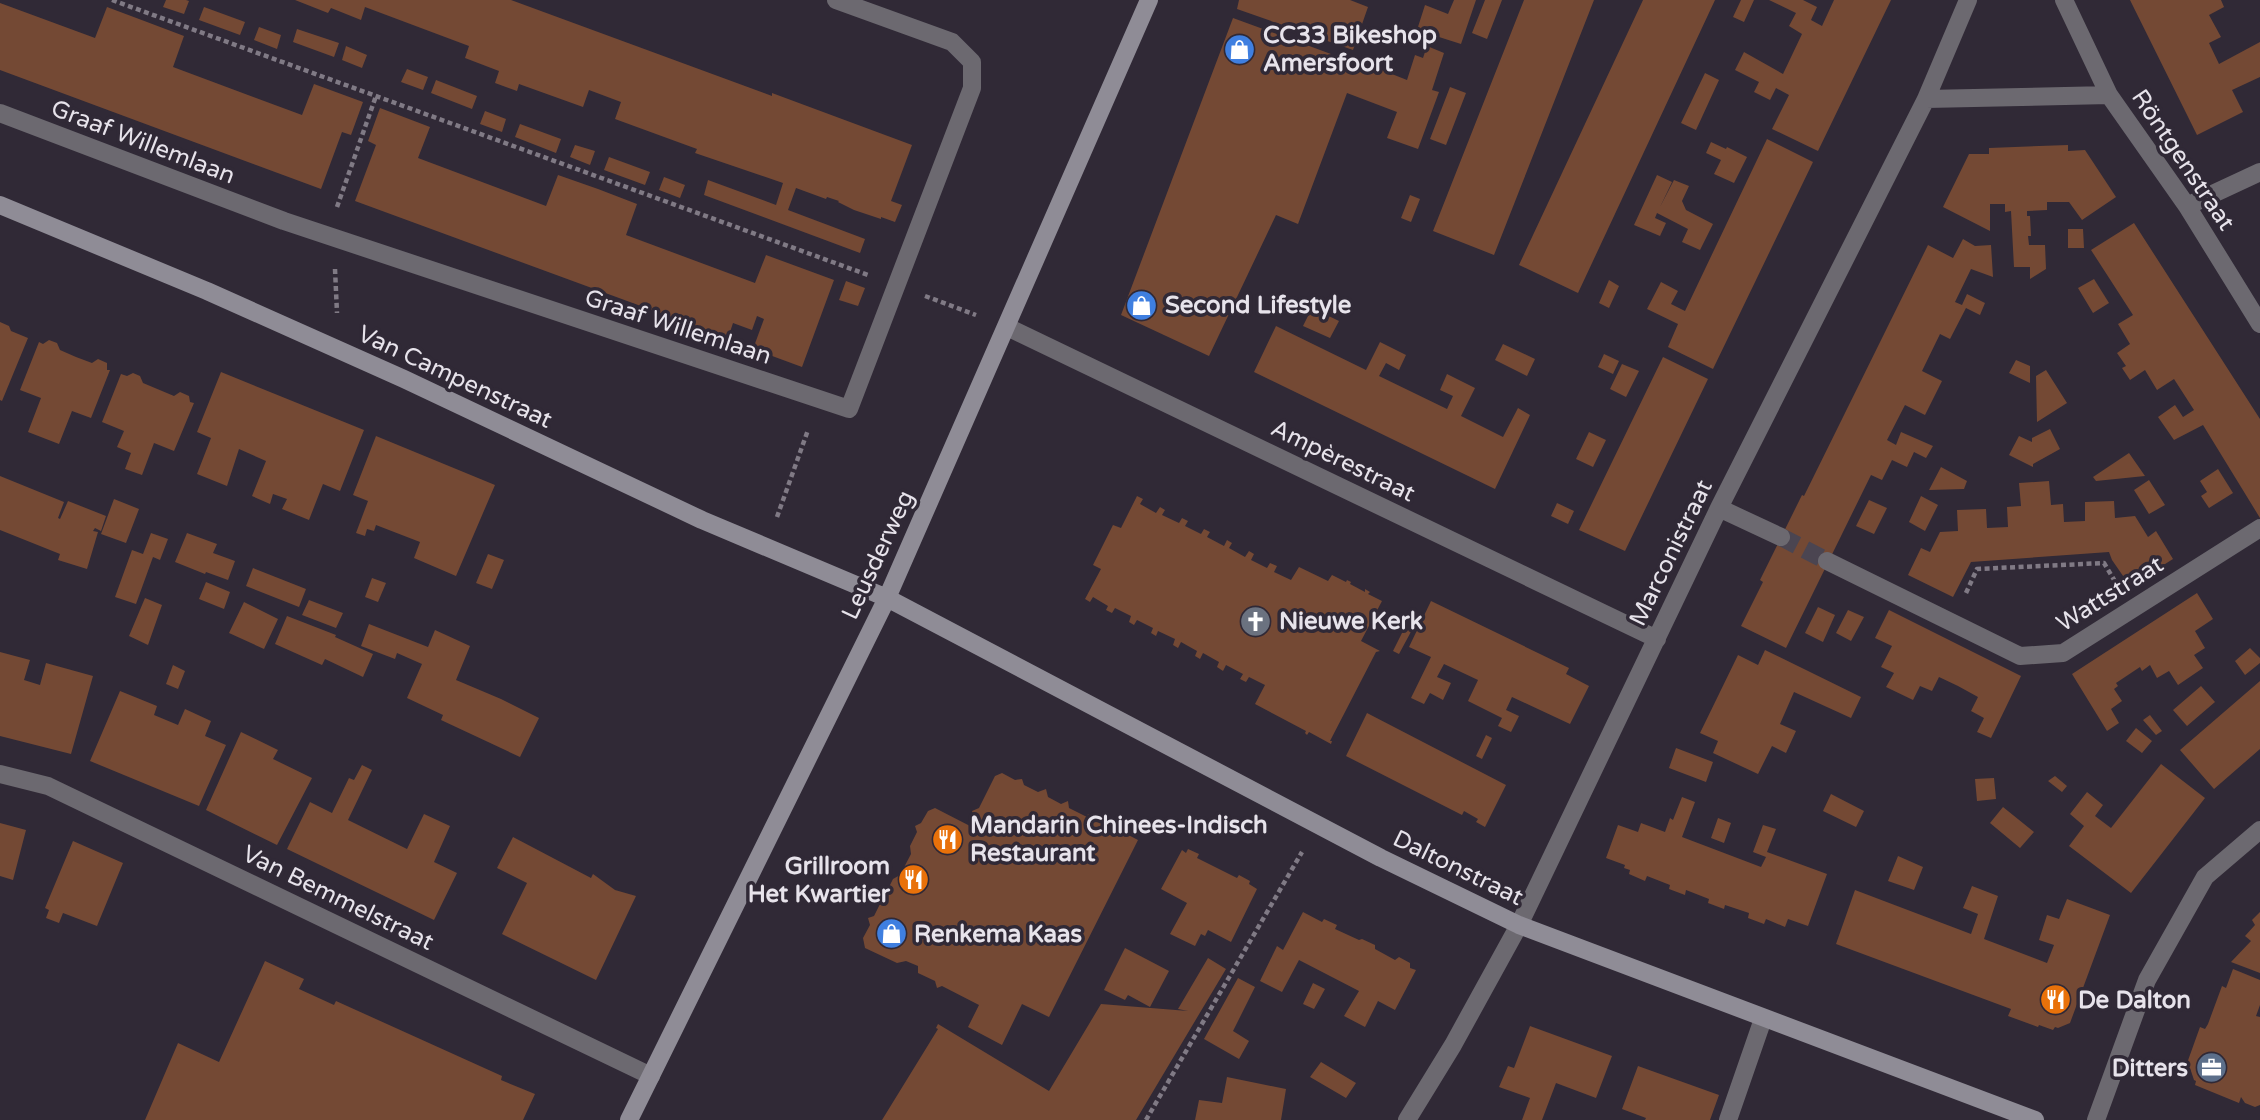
<svg xmlns="http://www.w3.org/2000/svg" width="2260" height="1120" font-family="'Varela Round',sans-serif">
  <style>
    .building { fill: #744934 }
    .lines { fill: none; stroke-linecap: round; stroke-linejoin: round }
    .street-tunnel { stroke: #4b4551; stroke-width: 18; stroke-dasharray: 18 9; stroke-linecap: butt }
    .path { stroke: #807a85; stroke-width: 4.5; stroke-dasharray: 5 3.5; stroke-linecap: butt }
    .lane { stroke: #6c6970; stroke-width: 18 }
    .street { stroke: #6c6970; stroke-width: 18 }
    .secondary { stroke: #8f8c96; stroke-width: 18 }
    .labels { text-anchor: middle; dominant-baseline: central; stroke-width: 7; stroke-linejoin: round; paint-order: stroke }
    .poi-label { font-size: 24px; font-weight: bold; fill: #e7e3eb; stroke: #302936; text-anchor: start }
    .street-label { font-size: 24px; fill: #e7e3eb; stroke: #302936 }
  </style>
  <rect width="100%" height="100%" fill="#302936"/>
  <!-- building -->
  <path class="building" d="M166,0H186L189,1L184,14L163,7Z
    M295,0H511L772,96V93L912,145L891,201L902,205L895,222L881,217V219L854,210L838,202L839,201L827,197L826,199L796,188L788,210L865,239L860,253L704,195L708,180L776,205L783,183L695,153L697,149L615,119L621,102L589,90L583,107L519,84L517,91L495,83L499,71L465,58L469,46L365,7L361,20L331,8L328,13Z
    M1239,0H1350L1368,7L1353,50L1237,9Z
    M1454,0H1476L1461,44L1417,30L1425,5L1448,14Z
    M1485,0H1502L1487,39L1472,33Z
    M1524,0H1594L1494,255L1433,231Z
    M1643,0H1715L1578,293L1519,265Z
    M1741,0H1754L1744,22L1733,17Z
    M1769,0H1803L1817,7L1811,20L1822,26L1834,0H1891L1818,151L1772,129L1789,95L1776,88L1770,100L1754,92L1759,82L1735,70L1744,52L1783,74L1802,34L1789,26L1796,13Z
    M2130,0H2221L2224,7L2209,15L2221,37L2209,43L2219,64L2260,42V77L2232,90L2243,112L2197,135Z
    M0,3L95,38L107,7L147,22L184,36L173,67L302,115L314,84L363,102L351,135L342,132L321,189L0,70Z
    M204,7L245,22L240,35L199,20Z
    M1233,18L1358,64L1359,61L1407,80L1415,55L1423,58L1427,46L1444,53L1432,90L1439,92L1418,149L1387,138L1397,112L1347,93L1298,224L1276,215L1209,356L1121,315Z
    M259,27L281,35L277,49L254,40Z
    M297,29L339,43L334,57L293,42Z
    M346,46L367,55L362,68L342,60Z
    M407,69L428,77L423,90L401,82Z
    M1705,73L1719,80L1696,130L1681,123Z
    M436,80L477,96L472,109L431,93Z
    M1450,87L1466,93L1446,145L1430,139Z
    M380,108L430,127L418,158L546,206L558,175L598,189L637,204L626,235L755,283L766,255L834,280L802,367L753,349L764,319L757,316L752,330L733,323L728,338L355,201L376,145L368,141Z
    M485,111L506,119L502,132L480,124Z
    M520,124L561,139L556,153L515,137Z
    M1767,139L1813,162L1713,369L1668,347L1678,324L1647,309L1661,282L1678,291L1671,304L1685,311Z
    M1711,142L1726,149L1727,147L1747,157L1734,183L1714,174L1721,160L1706,153Z
    M575,145L595,151L590,165L570,157Z
    M2068,145V151L2085,150L2116,197L2082,220L2069,202H2047V210L2027,211V216H2030L2031,236H2028L2029,245H2045L2046,269L2030,279V267H2014L2011,211L2005,212V204H1990V231L1943,207L1969,154H1989V148Z
    M609,157L650,172L645,185L604,170Z
    M1657,175L1672,182L1660,207L1674,180L1689,186L1682,201L1686,210L1713,224L1700,250L1682,242L1688,229L1657,213L1655,218L1666,223L1660,236L1634,225Z
    M664,177L685,185L680,198L659,190Z
    M1410,195L1420,199L1411,222L1401,218Z
    M2134,223L2260,419V518L2203,425L2174,440L2158,417L2175,405L2183,417L2194,410L2174,379L2157,390L2145,370L2130,380L2122,368L2126,366L2117,353L2130,344L2118,324L2133,315L2091,250Z
    M2068,229H2083L2084,248H2068Z
    M1963,239L1975,246L1991,245L1993,277L1971,269L1955,302L1962,305L1967,294L1985,303L1980,315L1966,308L1950,339L1940,334L1922,371L1942,381L1925,415L1905,405L1887,440L1896,445L1901,432L1933,446L1926,458L1914,452L1907,467L1892,460L1882,480L1871,475L1786,648L1741,626L1763,582L1760,580L1802,495L1804,496L1928,245L1953,258Z
    M2094,279L2109,303L2093,313L2078,288Z
    M1609,280L1619,286L1609,308L1599,303Z
    M846,281L865,288L858,306L839,300Z
    M1312,308L1339,321L1330,338L1303,326Z
    M0,322L9,326L11,331L28,338L2,401L0,400Z
    M1276,326L1366,370L1380,342L1406,355L1399,370L1386,363L1379,376L1447,409L1453,396L1440,390L1447,374L1475,388L1461,416L1503,437L1518,408L1530,415L1495,489L1254,372Z
    M49,340L57,343L60,350L76,357L92,363L98,359L107,363V370H110L91,418L72,411L59,444L28,432L41,398L20,390L39,342L43,344Z
    M1503,344L1535,359L1527,376L1495,360Z
    M1604,354L1619,361L1613,374L1598,367Z
    M1663,357L1708,379L1625,551L1579,530Z
    M2016,360L2030,366V383L2009,373Z
    M1622,364L1639,371L1626,397L1610,389Z
    M2046,370L2067,403L2037,422L2036,376Z
    M221,372L364,430L340,491L323,484L309,520L282,509L287,499L273,494L270,504L252,496L266,461L239,449L227,486L197,474L211,438L197,432Z
    M133,373L140,376L143,383L174,396L180,392L189,396L190,402L194,403L174,451L154,443L142,475L125,469L131,453L117,447L124,431L102,422L121,374L127,376Z
    M2050,429L2060,449L2033,464V467L2009,455L2019,436L2032,442V438Z
    M1589,432L1606,440L1593,467L1576,459Z
    M376,436L495,485L456,576L414,558L420,542L376,525L374,531L367,529L365,536L356,533L368,501L353,495Z
    M2129,453L2145,476L2096,481L2093,477Z
    M1941,467L1967,481L1964,489L1929,490Z
    M2218,469L2233,493L2209,508L2201,496L2207,492L2200,481Z
    M0,476L64,502L58,518L60,519L68,501L106,516L101,531L95,528L93,531L98,532L87,569L58,560L60,554L0,530Z
    M2149,480L2165,505L2149,514L2134,490Z
    M2049,481L2051,505L2063,504L2064,522L2085,521V502L2114,501L2115,518L2135,516L2148,537L2156,531L2173,559L2130,586L2112,560L2109,552L1971,562L1953,597L1908,575L1921,548L1930,552L1940,532L1958,531L1957,510L1986,509L1987,528L2008,527L2007,507L2021,506L2019,483Z
    M1137,496L1143,499L1140,504L1156,513L1160,507L1165,510L1162,515L1179,523L1182,518L1188,521L1185,526L1201,534L1204,529L1210,532L1207,537L1224,546L1227,540L1232,543L1229,548L1245,557L1249,551L1254,554L1251,560L1267,568L1270,563L1277,566L1274,572L1291,580L1299,567L1328,581L1332,575L1346,582L1347,580L1351,582L1350,584L1365,592V589L1370,592L1368,594L1382,601L1361,641L1380,651L1376,652L1330,741H1332L1331,744L1309,732L1307,735L1305,733L1306,731L1255,704L1265,685L1249,677L1246,682L1240,679L1243,674L1226,665L1223,671L1217,667L1219,662L1203,653L1200,659L1195,656L1197,651L1181,642L1178,648L1173,645L1175,639L1158,631L1156,636L1151,633L1153,628L1137,620L1134,625L1129,622L1131,616L1115,608L1112,613L1106,610L1108,606L1093,597L1090,602L1085,599L1101,569L1093,565L1113,525L1121,528Z
    M1921,496L1938,505L1925,531L1909,522Z
    M114,499L139,509L126,543L101,534Z
    M1869,500L1887,508L1874,534L1856,526Z
    M1557,503L1574,511L1568,524L1551,516Z
    M151,533L168,539L160,560L153,557L136,604L115,597L132,550L143,554Z
    M187,533L217,544L213,553L235,561L228,580L206,572L205,574L175,562Z
    M488,554L504,560L492,589L476,583Z
    M253,568L306,589L299,607L246,586Z
    M372,578L386,583L378,602L365,597Z
    M206,582L230,592L224,609L199,599Z
    M2197,593L2213,619L2195,631L2205,648L2194,655L2203,668L2178,685L2169,671L2157,678L2150,665L2142,671L2140,667L2116,683L2118,686L2114,689L2122,701L2111,709L2119,723L2107,731L2072,674Z
    M145,598L162,605L148,645L129,636Z
    M309,600L343,613L336,628L302,615Z
    M1431,601L1569,668L1566,674L1589,686L1570,724L1512,697L1506,710L1519,716L1511,732L1498,726L1502,718L1468,701L1478,680L1444,664L1437,677L1451,683L1443,700L1430,693L1424,704L1411,698L1431,657L1409,647Z
    M244,602L278,619L264,649L229,633Z
    M1818,607L1835,615L1823,642L1805,633Z
    M1848,610L1864,617L1851,641L1836,633Z
    M1889,610L2021,676L1991,738L1977,732L1984,718L1971,711L1978,697L1958,686L1939,677L1932,691L1920,686L1913,700L1886,687L1894,673L1881,667L1892,646L1875,638Z
    M1413,611L1420,615L1399,654L1393,651Z
    M287,616L336,635L335,637L373,654L363,677L325,659L322,665L275,644Z
    M369,624L428,647L435,630L470,646L456,680L501,699L539,718L520,757L441,720L443,715L407,698L422,664L397,653L395,659L361,646Z
    M2250,648L2260,658V663L2245,675L2235,661Z
    M1765,650L1861,697L1851,718L1794,692L1780,724L1796,731L1786,753L1772,746L1758,774L1713,753L1718,741L1700,733L1738,655L1758,665Z
    M0,652L30,660L24,680L40,685L46,663L93,676L71,754L0,736Z
    M173,665L185,671L178,689L166,684Z
    M2260,681V749L2214,789L2180,750Z
    M2201,686L2215,702L2187,726L2173,710Z
    M120,691L157,706L154,715L178,725L185,709L211,721L205,736L226,745L199,806L90,761Z
    M1367,713L1506,785L1485,827L1476,822L1478,819L1464,811L1462,815L1346,756Z
    M2150,715L2162,731L2156,735L2143,720Z
    M2136,728L2152,741L2142,753L2126,741Z
    M241,732L278,750L273,759L312,778L277,845L206,810Z
    M1486,735L1492,738L1482,759L1476,756Z
    M1676,748L1713,762L1706,782L1669,768Z
    M2161,764L2205,798L2131,893L2069,846L2084,826L2070,814L2087,792L2103,805L2095,816L2111,828Z
    M362,765L372,770L348,820L407,849L424,814L450,826L434,862L457,873L434,920L287,849L310,802L332,813L349,778L354,780Z
    M1002,773L1015,780L1022,779L1024,785L1038,792L1046,789L1048,797L1061,804L1068,801L1069,808L1087,817L1088,814L1138,840L1049,1017L1022,1004L1002,1045L968,1027L979,1005L942,986L937,988L935,981L918,973V966L906,961L897,963L865,948L863,938L870,925L868,918L874,916L881,902L880,895L886,893L893,879L900,875L911,854L910,846L917,832L915,826L921,823L928,811L935,808L970,826L974,817L972,811L979,808L995,776Z
    M2055,776L2067,786L2062,792L2048,781Z
    M1994,778L1996,799L1977,801L1975,779Z
    M1831,794L1864,811L1856,827L1823,811Z
    M1682,797L1695,802L1682,837L1761,867L1766,857L1753,852L1763,825L1776,829L1767,852L1827,874L1808,926L1788,919L1785,927L1766,919L1764,924L1748,918L1749,913L1725,905L1724,909L1708,903L1709,899L1686,890L1685,895L1669,889L1670,885L1647,876L1645,881L1629,874L1630,870L1624,868L1625,865L1606,858L1618,825L1638,832L1641,823L1665,832L1670,818L1673,820Z
    M2003,807L2034,832L2020,848L1990,823Z
    M1718,818L1731,823L1724,843L1711,838Z
    M0,823L26,830L13,880L0,876Z
    M513,837L591,878L593,874L615,890L636,896L596,980L502,934L527,883L497,868Z
    M73,841L123,863L97,926L63,913L59,923L46,918L49,910L45,908Z
    M1188,849L1199,854L1197,858L1237,878L1239,875L1250,881L1249,884L1257,889L1231,942L1208,930L1205,936L1201,934L1195,946L1170,934L1187,903L1161,889L1182,850L1186,853Z
    M1898,856L1923,867L1914,890L1888,881Z
    M1972,886L1998,896L1984,939L2047,963L2054,945L2039,940L2047,915L2059,919L2067,899L2110,915L2070,1023L2058,1028L2055,1027L2053,1030L2039,1025L2038,1027L2008,1016L2011,1009L1836,944L1855,890L1971,934L1978,914L1963,908Z
    M1303,912L1322,922L1324,919L1337,925L1335,929L1359,940L1362,939L1375,945V949L1395,960L1399,957L1410,963V968L1416,970L1395,1010L1378,1001L1365,1027L1344,1016L1359,991L1299,960L1282,992L1260,981L1277,946L1283,950Z
    M2260,912V973L2231,962L2251,941L2245,936L2255,925L2252,920Z
    M1125,948L1169,971L1150,1007L1128,995L1125,1000L1104,990Z
    M1208,958L1226,969L1136,1120H882L938,1029L936,1028L938,1024L1049,1091L1101,1004L1188,1011L1178,1009Z
    M265,961L304,979L299,989L334,1005L336,1001L502,1076L501,1080L535,1094L523,1120H145L178,1043L219,1062Z
    M2233,969L2260,980V1005L2256,1016L2260,1017V1105L2255,1107L2245,1103L2241,1097L2239,1103L2195,1085L2196,1081L2194,1080L2190,1068L2186,1066L2200,1027L2205,1029L2208,1024L2222,986L2226,988Z
    M1238,978L1255,987L1233,1031L1249,1041L1239,1059L1204,1039Z
    M1313,983L1325,989L1314,1009L1303,1004Z
    M1530,1026L1612,1056L1596,1098L1556,1083L1542,1120H1522L1530,1098L1499,1087L1508,1066L1514,1068Z
    M1321,1062L1356,1083L1346,1098L1310,1077Z
    M1638,1066L1719,1095L1710,1120H1645L1646,1118L1622,1109Z
    M1227,1077L1286,1089L1281,1120H1195L1199,1100L1222,1103Z"/>
  <g class="lines">
    <!-- street-tunnel -->
    <path class="street-tunnel" d="M1781,537L1827,561"/>
    <!-- path -->
    <path class="path" d="M112,0L868,275
      M337,207L376,96
      M335,269L337,313
      M925,296L976,315
      M777,517L808,430
      M1966,593L1977,569L2104,563L2116,583
      M1146,1120L1302,852"/>
    <!-- lane -->
    <path class="lane" d="M1728,1120L1763,1019"/>
    <!-- street -->
    <path class="street" d="M2064,0L2109,95L2187,206L2260,324
      M1926,99L2109,95
      M0,113L284,221L849,409L972,88V62L952,42L836,0
      M2187,206L2260,172
      M1007,327L1657,639
      M1719,508L1781,537
      M1827,561L2020,656L2063,653L2260,528
      M0,774L48,786L651,1076
      M1407,1120L1453,1045L1519,925L1719,508L1926,99L1968,0
      M2096,1120L2147,980L2205,877L2260,830"/>
    <!-- secondary -->
    <path class="secondary" d="M0,205L207,291L404,379L702,520L887,598L1381,858L1519,925L2035,1120
      M629,1120L887,598L1149,0"/>
  </g>
  <!-- icons -->
  <defs>
    <symbol id="shop-disc" viewBox="-11 -11 22 22"><circle r="9.5" fill="#3f7fe0" stroke="#302936"/><path d="M-5-2.5h2.3a2.7 3.5 0 0 1 5.4 0H5L5.5 6h-11ZM-1.5-2.5h3a1.5 2.3 0 0 0-3 0Z" fill="#fff"/></symbol>
    <symbol id="church-disc" viewBox="-11 -11 22 22"><circle r="9.5" fill="#6b7280" stroke="#302936"/><path d="M-1.2-6h2.4v3.5h3.3v2.4h-3.3V6h-2.4V-.1h-3.3v-2.4h3.3Z" fill="#fff"/></symbol>
    <symbol id="restaurant-disc" viewBox="-11 -11 22 22"><circle r="9.5" fill="#e8710a" stroke="#302936"/><path d="M-5-6h1v4h1v-4h1v4h1v-4h1v5L-1.5 .5V6h-2V.5L-5-1ZM5-6V6H3V1.5H1.5Q1.5-4 5-6Z" fill="#fff"/></symbol>
    <symbol id="office-disc" viewBox="-11 -11 22 22"><circle r="9.5" fill="#5c6f8a" stroke="#302936"/><path d="M-6-3h4V-5.5h4V-3h4V5H-6ZM-1-4.5V-3h2v-1.5ZM-6 0V1H6V0Z" fill="#fff"/></symbol>
  </defs>
  <g fill-rule="evenodd">
    <use href="#shop-disc" x="1222" y="32" width="35" height="35"/>
    <use href="#shop-disc" x="1124" y="288" width="35" height="35"/>
    <use href="#church-disc" x="1238" y="604" width="35" height="35"/>
    <use href="#restaurant-disc" x="930" y="822" width="35" height="35"/>
    <use href="#restaurant-disc" x="896" y="862" width="35" height="35"/>
    <use href="#shop-disc" x="874" y="916" width="35" height="35"/>
    <use href="#restaurant-disc" x="2038" y="982" width="35" height="35"/>
    <use href="#office-disc" x="2194" y="1050" width="35" height="35"/>
  </g>
  <g class="labels">
    <!-- poi labels -->
    <g class="poi-label">
      <text x="1263" y="35">CC33 Bikeshop<tspan x="1263" dy="28">Amersfoort</tspan></text>
      <text x="1165" y="305">Second Lifestyle</text>
      <text x="1279" y="621">Nieuwe Kerk</text>
      <text x="970" y="825">Mandarin Chinees-Indisch<tspan x="970" dy="28">Restaurant</tspan></text>
      <text x="890" y="866" text-anchor="end">Grillroom<tspan x="890" dy="28">Het Kwartier</tspan></text>
      <text x="914" y="934">Renkema Kaas</text>
      <text x="2078" y="1000">De Dalton</text>
      <text x="2188" y="1068" text-anchor="end">Ditters</text>
    </g>
    <!-- street labels -->
    <g class="street-label">
      <text transform="translate(143 142) rotate(21)">Graaf Willemlaan</text>
      <text transform="translate(2183 160) rotate(56)">Röntgenstraat</text>
      <text transform="translate(678 327) rotate(18)">Graaf Willemlaan</text>
      <text transform="translate(455 377) rotate(25)">Van Campenstraat</text>
      <text transform="translate(1343 461) rotate(26)">Ampèrestraat</text>
      <text transform="translate(1671 553) rotate(-64)">Marconistraat</text>
      <text transform="translate(878 555) rotate(-65)">Leusderweg</text>
      <text transform="translate(2110 594) rotate(-32)">Wattstraat</text>
      <text transform="translate(1458 868) rotate(26)">Daltonstraat</text>
      <text transform="translate(338 898) rotate(26)">Van Bemmelstraat</text>
    </g>
  </g>
</svg>
